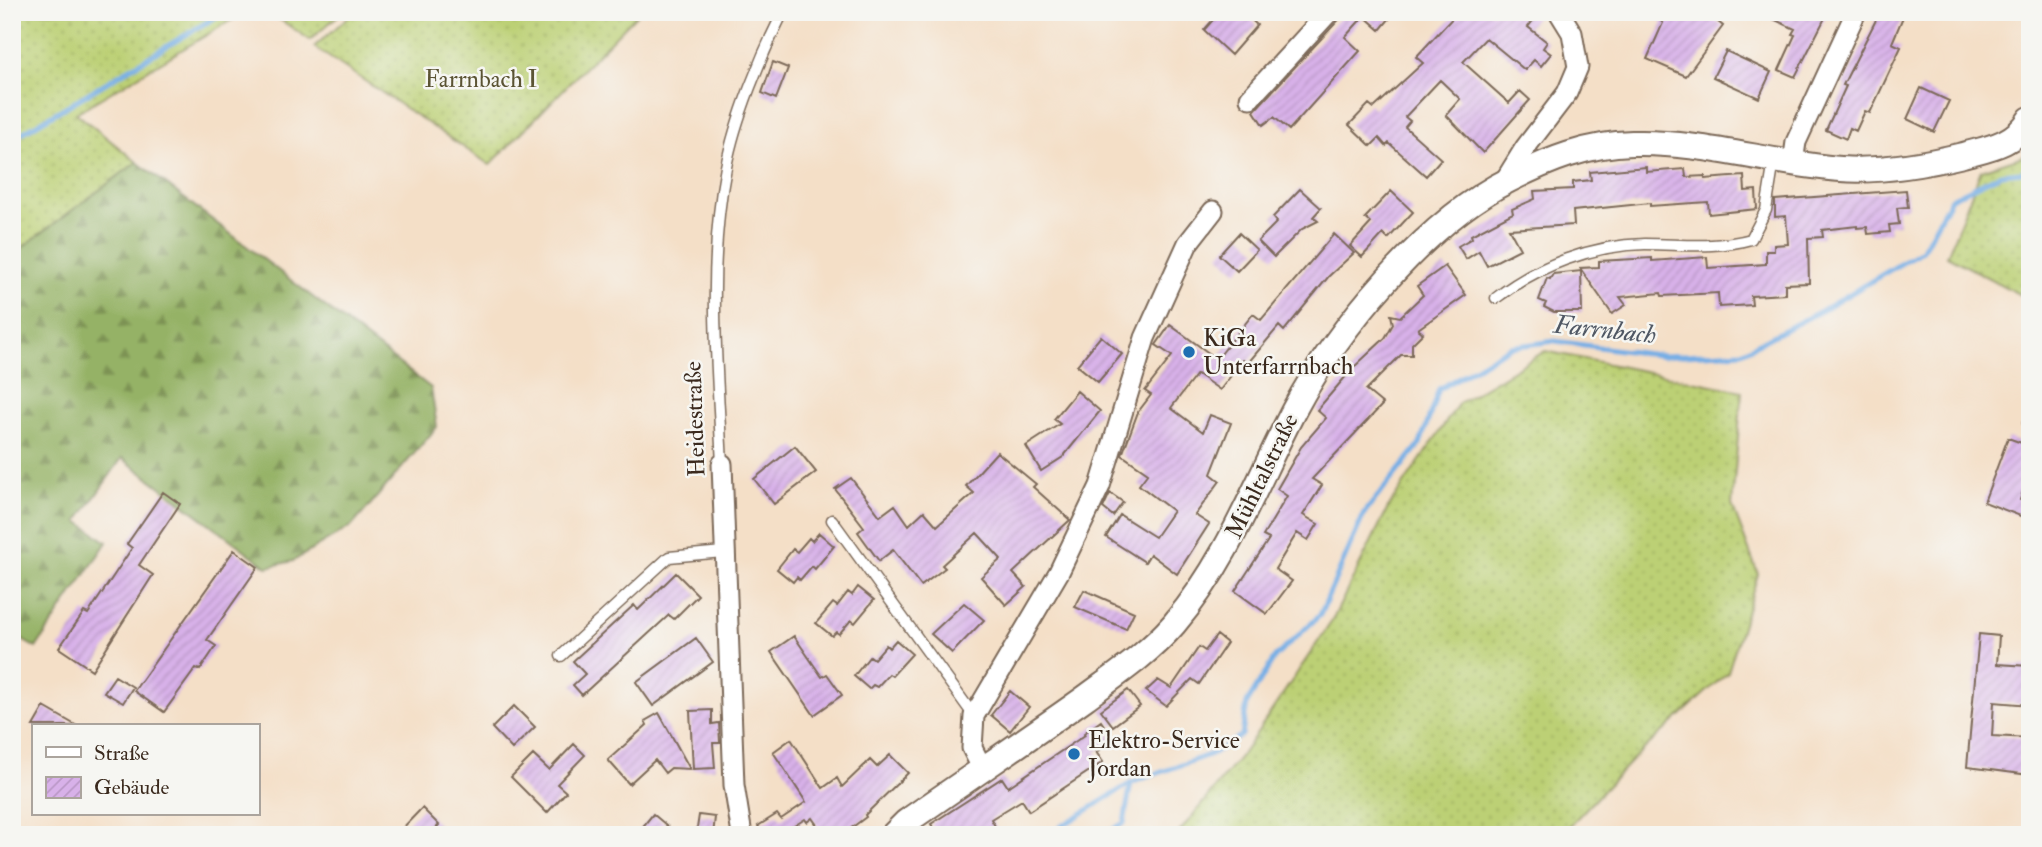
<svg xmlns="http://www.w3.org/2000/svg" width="2042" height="847" font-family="'IM FELL Double Pica',serif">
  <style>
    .grass { fill: url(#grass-dots); stroke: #7c7d49; stroke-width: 2 }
    .forest { fill: url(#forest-firs); stroke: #686e42; stroke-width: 2 }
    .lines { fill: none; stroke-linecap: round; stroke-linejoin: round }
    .stream { stroke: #76aee5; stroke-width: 5 }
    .building { fill: url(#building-hatch) }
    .service-casing { stroke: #7c6959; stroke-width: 13 }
    .minor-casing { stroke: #7c6959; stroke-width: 23 }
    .tertiary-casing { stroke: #7c6959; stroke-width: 28 }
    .service { stroke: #fff; stroke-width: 10 }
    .minor { stroke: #fff; stroke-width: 19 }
    .tertiary { stroke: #fff; stroke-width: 24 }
    .poi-dot { fill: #1f6fb2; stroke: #f6f6f2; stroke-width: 2.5 }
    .labels { text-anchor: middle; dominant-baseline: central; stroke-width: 5; stroke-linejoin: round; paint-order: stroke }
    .park-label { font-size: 24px; fill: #5b5434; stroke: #f6f6f2 }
    .poi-label { font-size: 24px; fill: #3b2a1e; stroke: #f6f6f2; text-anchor: start }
    .street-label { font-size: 24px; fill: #3b2a1e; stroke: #f6f6f2 }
    .water-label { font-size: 26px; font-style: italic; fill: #505864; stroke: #f6f6f2 }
  </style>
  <defs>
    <pattern id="grass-dots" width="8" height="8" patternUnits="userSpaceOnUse" patternTransform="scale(1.75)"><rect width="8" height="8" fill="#bcd074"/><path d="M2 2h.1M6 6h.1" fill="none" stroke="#a2b364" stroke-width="1.8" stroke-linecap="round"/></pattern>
    <pattern id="forest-firs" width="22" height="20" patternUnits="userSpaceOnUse" patternTransform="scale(1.75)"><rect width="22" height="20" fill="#95b266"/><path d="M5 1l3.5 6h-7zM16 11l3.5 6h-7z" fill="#7b9153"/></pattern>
    <pattern id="building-hatch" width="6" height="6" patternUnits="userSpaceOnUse" patternTransform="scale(1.75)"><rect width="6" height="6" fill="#d8b1e9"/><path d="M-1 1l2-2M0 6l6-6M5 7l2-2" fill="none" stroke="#ba98c7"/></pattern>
  </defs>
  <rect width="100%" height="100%" fill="#f6f6f2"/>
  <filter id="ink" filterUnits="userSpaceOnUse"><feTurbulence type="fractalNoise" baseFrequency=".0143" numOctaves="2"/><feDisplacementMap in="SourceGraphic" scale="14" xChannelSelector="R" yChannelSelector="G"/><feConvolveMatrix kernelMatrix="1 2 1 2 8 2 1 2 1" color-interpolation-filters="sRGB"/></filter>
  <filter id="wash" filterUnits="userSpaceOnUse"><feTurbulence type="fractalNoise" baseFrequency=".00686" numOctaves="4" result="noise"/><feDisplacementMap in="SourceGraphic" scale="28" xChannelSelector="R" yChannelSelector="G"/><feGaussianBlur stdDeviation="1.57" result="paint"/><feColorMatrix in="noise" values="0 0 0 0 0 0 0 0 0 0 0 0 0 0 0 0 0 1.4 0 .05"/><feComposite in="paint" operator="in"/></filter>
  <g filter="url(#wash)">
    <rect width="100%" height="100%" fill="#f4dfc7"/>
    <!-- grass -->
    <path class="grass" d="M12,12H245L76,113L137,162L12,257Z
      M269,12H342L310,40Z
      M354,12H639L490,165L314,47Z
      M2030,154V300L1947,256L1981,170Z
      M1545,351L1742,391L1732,505L1758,574L1728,672L1632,760L1561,835H1177L1244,752L1332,621L1389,506L1459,403Z"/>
    <!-- forest -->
    <path class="forest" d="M137,162L431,388L437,427L352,526L293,561L267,567L122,458L78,521L107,542L36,648L12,634V255Z"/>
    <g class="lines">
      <!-- stream -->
      <path class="stream" d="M12,139L224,12
        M1055,835L1060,827L1131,783L1214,753L1242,735L1247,703L1275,657L1320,615L1365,512L1420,444L1439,389L1510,347L1555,341L1664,356L1742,352L1821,311L1922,251L1951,198L2001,174L2022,172L2030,164
        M1103,835L1124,823L1131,783"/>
    </g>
    <g id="blocks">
      <!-- building -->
      <path class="building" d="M1220,12H1243L1257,25L1231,55L1204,30Z
        M1346,12H1395L1380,30L1364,16L1345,37L1360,51L1289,130L1274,117L1263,125L1254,111Z
        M1458,12H1540L1528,27L1547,42L1543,48L1551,54L1541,66L1534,60L1525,70L1486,38L1463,62L1509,103L1520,91L1530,100L1483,153L1446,115L1460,99L1440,80L1405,117L1410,121L1405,127L1441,159L1426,176L1389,143L1386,146L1379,138L1371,146L1349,125L1369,104L1374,108L1423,63L1416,57Z
        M1650,12H1706L1723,26L1686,76L1647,59L1663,23Z
        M1758,12H1828L1795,77L1779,70L1795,35L1792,34L1795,29Z
        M1880,12H1905L1892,43L1901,47L1870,113L1865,111L1856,131L1850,128L1846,139L1826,130L1846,86L1843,85Z
        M1726,51L1771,72L1759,98L1713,77Z
        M773,62L788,68L776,99L762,93Z
        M1921,88L1949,101L1934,132L1907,119Z
        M1646,167V172L1685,169L1686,177L1705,176V179L1744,176L1745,191L1756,190L1757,209L1709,214L1708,202L1650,206V203L1573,211L1574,225L1509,229L1520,249L1487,266L1479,251L1466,259L1458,246L1472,238L1471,235L1513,213L1512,209L1535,199L1534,191L1573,189V182L1591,180L1590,172Z
        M1300,189L1321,208L1313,217L1318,221L1302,229L1274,257L1258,241L1277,222L1273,217Z
        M1906,190L1908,207L1897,208L1899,224L1889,225L1890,232L1868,234L1867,227L1857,228V226L1822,230L1823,237L1808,238L1809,283L1785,284V294L1751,296L1752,305L1719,307L1718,293L1662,296L1661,293L1620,297L1626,305L1612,314L1580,268L1599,267V261L1652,258V261L1707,257L1708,268L1766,264V251H1774V245L1788,244L1786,216L1775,217V200Z
        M1391,191L1413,212L1388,239L1383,234L1362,257L1350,246L1371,223L1365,218Z
        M1239,233L1257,250L1237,271L1219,255Z
        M1334,234L1354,253L1329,276L1284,331L1279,326L1248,363L1243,360L1220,390L1197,374L1171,408L1203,432L1210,415L1231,423L1211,474L1220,481L1195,515L1209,524L1177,574L1150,554L1145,562L1106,537L1120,515L1155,537L1173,511L1139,485L1148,473L1122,455L1138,412L1151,395L1145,391L1172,356L1156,345L1170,325L1217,359L1253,314L1261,320Z
        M1445,266L1466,295L1418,329L1423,333L1412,344V355H1401L1366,390L1383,404L1312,479L1322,485L1303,515L1318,524L1308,540L1297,533L1275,569L1292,581L1267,614L1235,591L1269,539L1263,536L1287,496L1277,489L1301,447L1326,418L1317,410L1353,368L1385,338L1393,324L1391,315L1400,317L1423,295L1417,286Z
        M1581,271L1582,312H1554L1544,307L1546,303L1539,300L1547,278L1550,279L1553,274Z
        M1101,336L1122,354L1098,382L1077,365Z
        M1077,391L1100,411L1063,457L1041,471L1026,446L1060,424L1054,419Z
        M2008,438L2030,446V472L2020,500L2028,503L2023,517L1984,502Z
        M795,446L816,472L774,504L754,479Z
        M997,452L1036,484L1033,487L1070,520L1013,573L1026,587L1006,605L981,577L1001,559L977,533L942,565L945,568L921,586L893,550L879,561L858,532L864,527L835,489L851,478L880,516L895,505L909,525L924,511L937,526L974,493L966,486Z
        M163,492L180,504L139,565L153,575L92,670L59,648L84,612L88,614L132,548L127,544Z
        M1110,493L1123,502L1113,516L1103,508Z
        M819,533L834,546L815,569L812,566L800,580L797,577L793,582L777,569L793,549L797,552L809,538L812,541Z
        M234,550L258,567L207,640L216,646L200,670L196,668L164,712L134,691Z
        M676,573L698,595L674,619L669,615L582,695L573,685L585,674L573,661L634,605L638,610Z
        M858,587L874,600L855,623L851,620L839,634L836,632L832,636L816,623L833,603L837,606L848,592L852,595Z
        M1084,590L1134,612L1126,629L1075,607Z
        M964,603L984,620L952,653L931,634Z
        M1979,634L1999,636L1997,664L2030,666V705L1994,702L1992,736L2030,738V775L1967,767Z
        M1217,635L1227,643L1199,684L1192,679L1166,706L1146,691L1158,680L1171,688L1199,647L1205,651Z
        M794,636L822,677L827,674L842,695L814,715L771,652Z
        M696,638L713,662L653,706L636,682Z
        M896,640L912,654L892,676L889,674L877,687L873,685L869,689L854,676L870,656L874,659L886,645L889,648Z
        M115,676L133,687L123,703L104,692Z
        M1128,690L1140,706L1113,726L1101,710Z
        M1010,691L1029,707L1010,731L991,715Z
        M514,706L535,727L512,749L492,728Z
        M44,707L77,726H33Z
        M712,710V724L719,723L720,743H713L715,768L693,769L690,711Z
        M659,713L690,769L671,768L665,773L655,760L629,784L608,760L647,725L645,721Z
        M1101,721L1114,740L1096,752L1103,762L1029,811L1022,800L991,819L1000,835H974L970,828L960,835H938L931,824L1002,778L1008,787L1085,735L1084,733Z
        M791,739L823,788L837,778L842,787L870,760L877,767L890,755L908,773L865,815L866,817L842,835H824L812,818L807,822L805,819L780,835H764L758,826L777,814L781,819L806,802L773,752Z
        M574,744L585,755L557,784L566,792L547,813L511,777L533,755L549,770Z
        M422,808L439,825L430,835H396Z
        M653,814L678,835H636Z
        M699,815L715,817L713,835H696Z"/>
    </g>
  </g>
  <g filter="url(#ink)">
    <use href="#blocks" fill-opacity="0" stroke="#7c6959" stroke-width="2"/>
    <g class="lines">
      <defs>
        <path id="service" d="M1496,298C1537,266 1592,245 1645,244C1681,244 1716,249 1751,239L1766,210L1774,161
          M2028,423L2030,422
          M722,464C717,365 707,265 726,167C735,119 761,56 783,12
          M832,520L974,716
          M561,656L669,557L723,552"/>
        <path id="minor" d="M1250,98L1329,12
          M1793,163L1796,142L1856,12
          M1504,182L1525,148L1567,93L1578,67L1572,33L1559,12
          M722,464L734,785L742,835
          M982,768L972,748L974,716L1059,572L1100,486L1145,338L1188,243L1213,211"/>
        <path id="tertiary" d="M893,835L906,822C966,780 1026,740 1085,698C1116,675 1148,654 1174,624C1228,561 1256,483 1294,410C1337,329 1426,221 1509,180C1548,160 1588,144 1632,143C1703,141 1771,164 1841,169C1880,172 1925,164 1963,155C1989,148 2015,144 2030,119"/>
      </defs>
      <!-- service casing -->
      <use href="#service" class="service-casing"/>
      <!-- minor casing -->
      <use href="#minor" class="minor-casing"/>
      <!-- tertiary casing -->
      <use href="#tertiary" class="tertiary-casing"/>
      <!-- service -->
      <use href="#service" class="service"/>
      <!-- minor -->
      <use href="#minor" class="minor"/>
      <!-- tertiary -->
      <use href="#tertiary" class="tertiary"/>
    </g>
  </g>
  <!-- markers -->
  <g class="poi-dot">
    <circle cx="1189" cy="352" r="7"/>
    <circle cx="1074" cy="754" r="7"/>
  </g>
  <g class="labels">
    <!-- park labels -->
    <g class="park-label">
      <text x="481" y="79">Farrnbach I</text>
    </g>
    <!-- poi labels -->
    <g class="poi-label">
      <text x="1203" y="338">KiGa<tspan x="1203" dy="28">Unterfarrnbach</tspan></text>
      <text x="1088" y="740">Elektro-Service<tspan x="1088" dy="28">Jordan</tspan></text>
    </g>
    <!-- street labels -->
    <g class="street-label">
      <text transform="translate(695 419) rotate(-92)">Heidestraße</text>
      <text transform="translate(1262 476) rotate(-64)">Mühltalstraße</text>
    </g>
    <!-- water labels -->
    <g class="water-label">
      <text transform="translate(1605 330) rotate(6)">Farrnbach</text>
    </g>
  </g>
  <!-- margin -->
  <rect width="2042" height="847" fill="none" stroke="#f6f6f2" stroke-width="42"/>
  <!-- legend -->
  <rect x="32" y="724" width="228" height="91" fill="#f6f6f2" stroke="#aba49d" stroke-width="2"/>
  <rect x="46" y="747" width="35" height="10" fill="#ffffff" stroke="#aba49d" stroke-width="2"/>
  <text x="94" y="760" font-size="21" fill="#3b2a1e">Straße</text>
  <rect x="46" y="777" width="35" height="21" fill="url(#building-hatch)" stroke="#aba49d" stroke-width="2"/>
  <text x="94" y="794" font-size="21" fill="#3b2a1e">Gebäude</text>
</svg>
